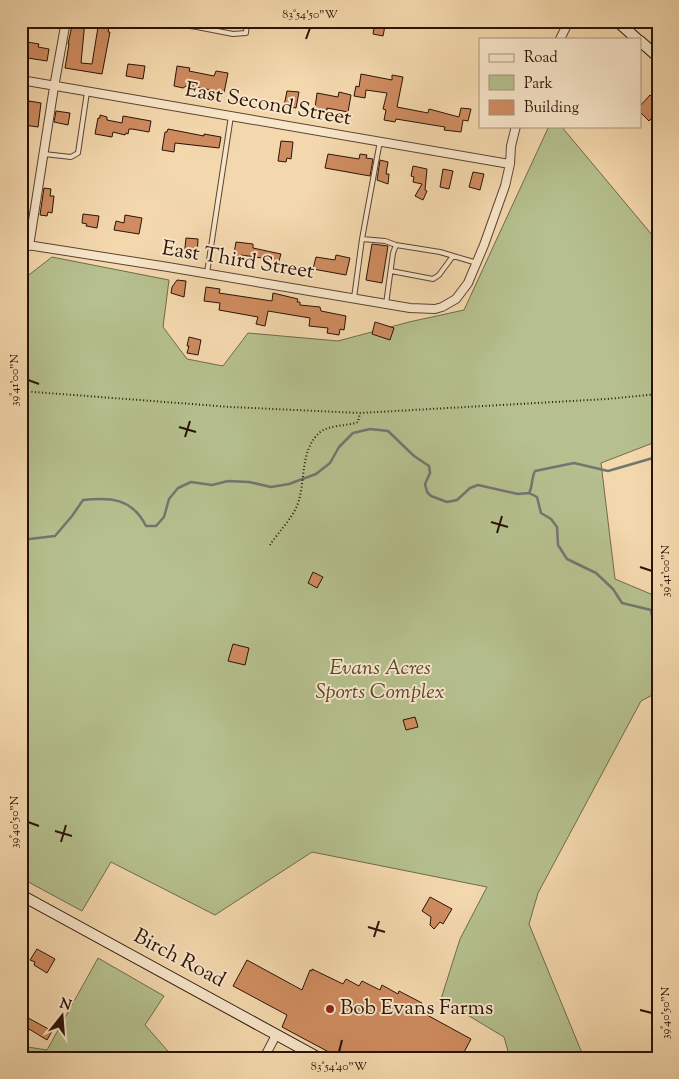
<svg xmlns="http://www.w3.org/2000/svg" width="679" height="1079" font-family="'Sorts Mill Goudy',serif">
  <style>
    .green { fill: #b5c08e; stroke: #706a4b }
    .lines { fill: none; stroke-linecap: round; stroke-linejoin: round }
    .stream { stroke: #737571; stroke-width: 2.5 }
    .building { fill: #cf8c60; stroke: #2a1308 }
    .lane-casing { stroke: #5c4431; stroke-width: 6 }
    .street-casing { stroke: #5c4431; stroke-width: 10 }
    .secondary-casing { stroke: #2a1308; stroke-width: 12 }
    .path { stroke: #2a1308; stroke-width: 2; stroke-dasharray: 1 2.5; stroke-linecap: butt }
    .lane { stroke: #f8e6ca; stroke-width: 4 }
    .street { stroke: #f8e6ca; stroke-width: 8 }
    .secondary { stroke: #f8e6ca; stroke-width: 10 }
    .ticks { fill: none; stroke: #2a1308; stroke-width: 2 }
    .poi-dot { fill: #8f2418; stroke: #f8e6ca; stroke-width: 2 }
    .labels { text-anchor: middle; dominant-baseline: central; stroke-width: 4; stroke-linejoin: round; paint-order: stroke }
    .street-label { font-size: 21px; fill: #2a1308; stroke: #f8e6ca }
    .park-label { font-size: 21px; font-style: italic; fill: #544730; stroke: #f8e6ca }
    .poi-label { font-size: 21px; fill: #2a1308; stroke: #f8e6ca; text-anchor: start }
    .neatline { fill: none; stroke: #2a1308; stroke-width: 2 }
    .ticks-label { font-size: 12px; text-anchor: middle; fill: #2a1308 }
  </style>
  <rect width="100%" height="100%" fill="#f4d8ad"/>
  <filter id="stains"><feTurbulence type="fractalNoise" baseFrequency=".004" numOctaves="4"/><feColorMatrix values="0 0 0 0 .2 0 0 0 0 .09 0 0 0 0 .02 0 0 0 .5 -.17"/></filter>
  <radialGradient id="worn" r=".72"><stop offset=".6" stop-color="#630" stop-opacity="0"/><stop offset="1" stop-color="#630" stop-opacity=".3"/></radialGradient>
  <!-- green -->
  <path class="green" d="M549,126H561L658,242V441L601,463L615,579L658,597V692L641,701L538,893L529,924L584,1058H510L504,1037L441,999L460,939L487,887L312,852L215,915L111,862L82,911L21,878V281L52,257L169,280L163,327L187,359L223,366L248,333L338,341L409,322L464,310Z
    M98,958L164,996L145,1025L174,1058H21V1046L47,1050Z"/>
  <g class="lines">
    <!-- stream -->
    <path class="stream" d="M529,493C533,486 531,479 535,471L574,463L608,471L653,458L658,452
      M21,540L55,536L72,516L83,500C110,497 132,498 146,526H156L164,517L169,499L178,488L191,482L212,485L228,481L249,482L271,487L289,484L316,474L330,463L339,447L353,433L370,429L388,431L414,456L429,466L430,473L425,484L427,492L431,496L447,502L457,500L470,488L478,485L518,494L529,493L537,497L541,513L551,519L557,527L558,545L567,559L596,573L613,589L622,603L651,610L658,650"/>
  </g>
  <!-- building -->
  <path class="building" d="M73,21H85L81,63L92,64L99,21H110L108,32H110L102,74L65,68L69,44H68Z
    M375,21H386L383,36L373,34Z
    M21,41L39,44L38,47L49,49L47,61L21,57Z
    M128,64L145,66L143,79L126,76Z
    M177,66L190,68L189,71L214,76L216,71L228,73L224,93L188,85L183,88L174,86Z
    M361,74L392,80V75L403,77L397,107L428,113L429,109L459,117L461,108L471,109L468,121L463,120L461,132L444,130L445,127L396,119L395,122L384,120L386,110L383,109L387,93L366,90L365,98L354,96L356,86L359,87Z
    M287,91L299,92L296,108L284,106Z
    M339,92L351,95L348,112L327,108V110L315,108L317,93L338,97Z
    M650,95L658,102V121L653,117L649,121L640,112V106Z
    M29,101L41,103L38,127L24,125Z
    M56,111L70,113L68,125L54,122Z
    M100,115L107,117V120L122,123L123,116L151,121L149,132L132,129H129L128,134L126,133L125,135L113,132L112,137L95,134L98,118H100Z
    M168,129L204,136V134L221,137L219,148L175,143L174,152L162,150L165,132H167Z
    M281,141L293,142L291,159L287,158L286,162L278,161Z
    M328,154L359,159L360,154L367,155L366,158L373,159L370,176L325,168Z
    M380,160L388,162L386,174H389L388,184L377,180Z
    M413,166L427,169L425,190L427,191L423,200L415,196L422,184L413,182L414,177L411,176Z
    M443,169L453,171L449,189L440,187Z
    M473,172L484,174L480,190L469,187Z
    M44,188L51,189L50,196H54L52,213L48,212L47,216L40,215Z
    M83,214L99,216L97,228L86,226L87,224L82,223Z
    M125,215L142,218L139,234L114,230L116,221L124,223Z
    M186,238L198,239L197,255L194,254V258L184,257Z
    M236,242L253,244V248L281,254L278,264L262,261V258L241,255V260L233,259Z
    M372,244L388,246L382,283L366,280Z
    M336,255L350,258L346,275L313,269L316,257L335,260Z
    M177,280L186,281L184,297L171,293L172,287Z
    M206,287L220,289L219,293L272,301L273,293L298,299L297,302H300V305L320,307L321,311L346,316L344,330L340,329L339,335L327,333L328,328L309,326L310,318L268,311L265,326L256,324L258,317L219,310L220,303L204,301Z
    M375,322L394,328L390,340L372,334Z
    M189,337L201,340L198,355L187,353L189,346H187Z
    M313,572L323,577L317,588L308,583Z
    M233,644L249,648L245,665L228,661Z
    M415,717L418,727L406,730L403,720Z
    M430,897L452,909L443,924L440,922L434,929L430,925L431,917L422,911Z
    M37,949L55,959L47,973L34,965L35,962L30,960Z
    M247,960L302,990L310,970L312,971V969L343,984L346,979L359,986L362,981L380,990L382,985L398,994L399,991L422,1003L418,1010L471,1039L461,1058H340L282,1027L287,1015L233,986Z
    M21,1014L52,1031L47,1040L21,1024Z"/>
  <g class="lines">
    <defs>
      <path id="lane" d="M154,21L197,27L233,34L246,33L247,21
        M44,154L71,157L78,153L87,92
        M362,239L385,241L396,245L440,252L477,263
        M391,271L433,279L439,275L453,256
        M207,273L231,116
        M354,298L362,239L380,141
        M386,304L393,253L396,245"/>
      <path id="street" d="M560,39L569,21
        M21,80L510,164
        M21,244L168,267L410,308L435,309L442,307L456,299L468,283L484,245L505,186L510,164L511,146L516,126
        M29,246L54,87L66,21
        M264,1058L276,1035"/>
      <path id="secondary" d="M617,21L637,39
        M640,41L658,57
        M21,895L319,1058"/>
    </defs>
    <!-- lane casing -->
    <use href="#lane" class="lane-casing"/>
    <!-- street casing -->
    <use href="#street" class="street-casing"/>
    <!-- secondary casing -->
    <use href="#secondary" class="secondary-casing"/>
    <!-- path -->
    <path class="path" d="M21,391L231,407L360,413L607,399L658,394
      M270,545C279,531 295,516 299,500C305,479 301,451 318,434C328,424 345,427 358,422L360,413"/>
    <!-- lane -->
    <use href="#lane" class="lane"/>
    <!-- street -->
    <use href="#street" class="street"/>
    <!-- secondary -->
    <use href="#secondary" class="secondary"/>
  </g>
  <!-- ticks -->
  <path class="ticks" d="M306,39L310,28M28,380L39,384M179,427L196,432M185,437L190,421M491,522L508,527M497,533L502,516M640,567L652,571M28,822L39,826M55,831L72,836M61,842L66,825M368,927L385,932M374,937L379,921M640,1010L652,1013M339,1052L342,1040"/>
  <!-- markers -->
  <circle class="poi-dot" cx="330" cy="1009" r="5"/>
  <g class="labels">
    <!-- street labels -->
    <g class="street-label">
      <text transform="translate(268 105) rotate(10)">East Second Street</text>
      <text transform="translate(238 261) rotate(9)">East Third Street</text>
      <text transform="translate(179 959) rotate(28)">Birch Road</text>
    </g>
    <!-- park labels -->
    <g class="park-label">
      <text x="380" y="669">Evans Acres<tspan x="380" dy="24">Sports Complex</tspan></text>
    </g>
    <!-- poi labels -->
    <g class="poi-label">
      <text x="340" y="1009">Bob Evans Farms</text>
    </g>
  </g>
  <!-- margin -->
  <rect width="679" height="1079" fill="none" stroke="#f4d8ad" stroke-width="55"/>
  <!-- legend -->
  <rect x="479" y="38" width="162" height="90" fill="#f8e6ca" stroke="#a6927c"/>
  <rect x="489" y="54" width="25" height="8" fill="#f8e6ca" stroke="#a6927c"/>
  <text x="524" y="62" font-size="15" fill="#2a1308">Road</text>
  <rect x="489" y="75" width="25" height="15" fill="#b5c08e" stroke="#a6927c"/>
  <text x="524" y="88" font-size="15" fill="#2a1308">Park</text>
  <rect x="489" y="100" width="25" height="15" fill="#cf8c60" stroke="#a6927c"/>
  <text x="524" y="112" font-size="15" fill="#2a1308">Building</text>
  <!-- north arrow -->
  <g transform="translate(62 1016) rotate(17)" stroke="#f8e6ca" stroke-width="4" paint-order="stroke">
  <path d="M0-4L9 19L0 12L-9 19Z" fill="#2a1308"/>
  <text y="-8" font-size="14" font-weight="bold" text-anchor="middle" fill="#2a1308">N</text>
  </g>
  <rect x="28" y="28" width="624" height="1024" class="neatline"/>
  <g class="ticks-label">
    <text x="310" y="18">83°54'50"W</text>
    <text transform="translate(14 380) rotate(-90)" y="4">39°41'00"N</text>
    <text transform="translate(665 571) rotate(-90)" y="4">39°41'00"N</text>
    <text transform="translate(14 822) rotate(-90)" y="4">39°40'50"N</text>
    <text transform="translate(665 1013) rotate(-90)" y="4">39°40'50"N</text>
    <text x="339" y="1070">83°54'40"W</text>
  </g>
  <rect width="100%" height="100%" filter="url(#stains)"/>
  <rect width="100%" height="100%" fill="url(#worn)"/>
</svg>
